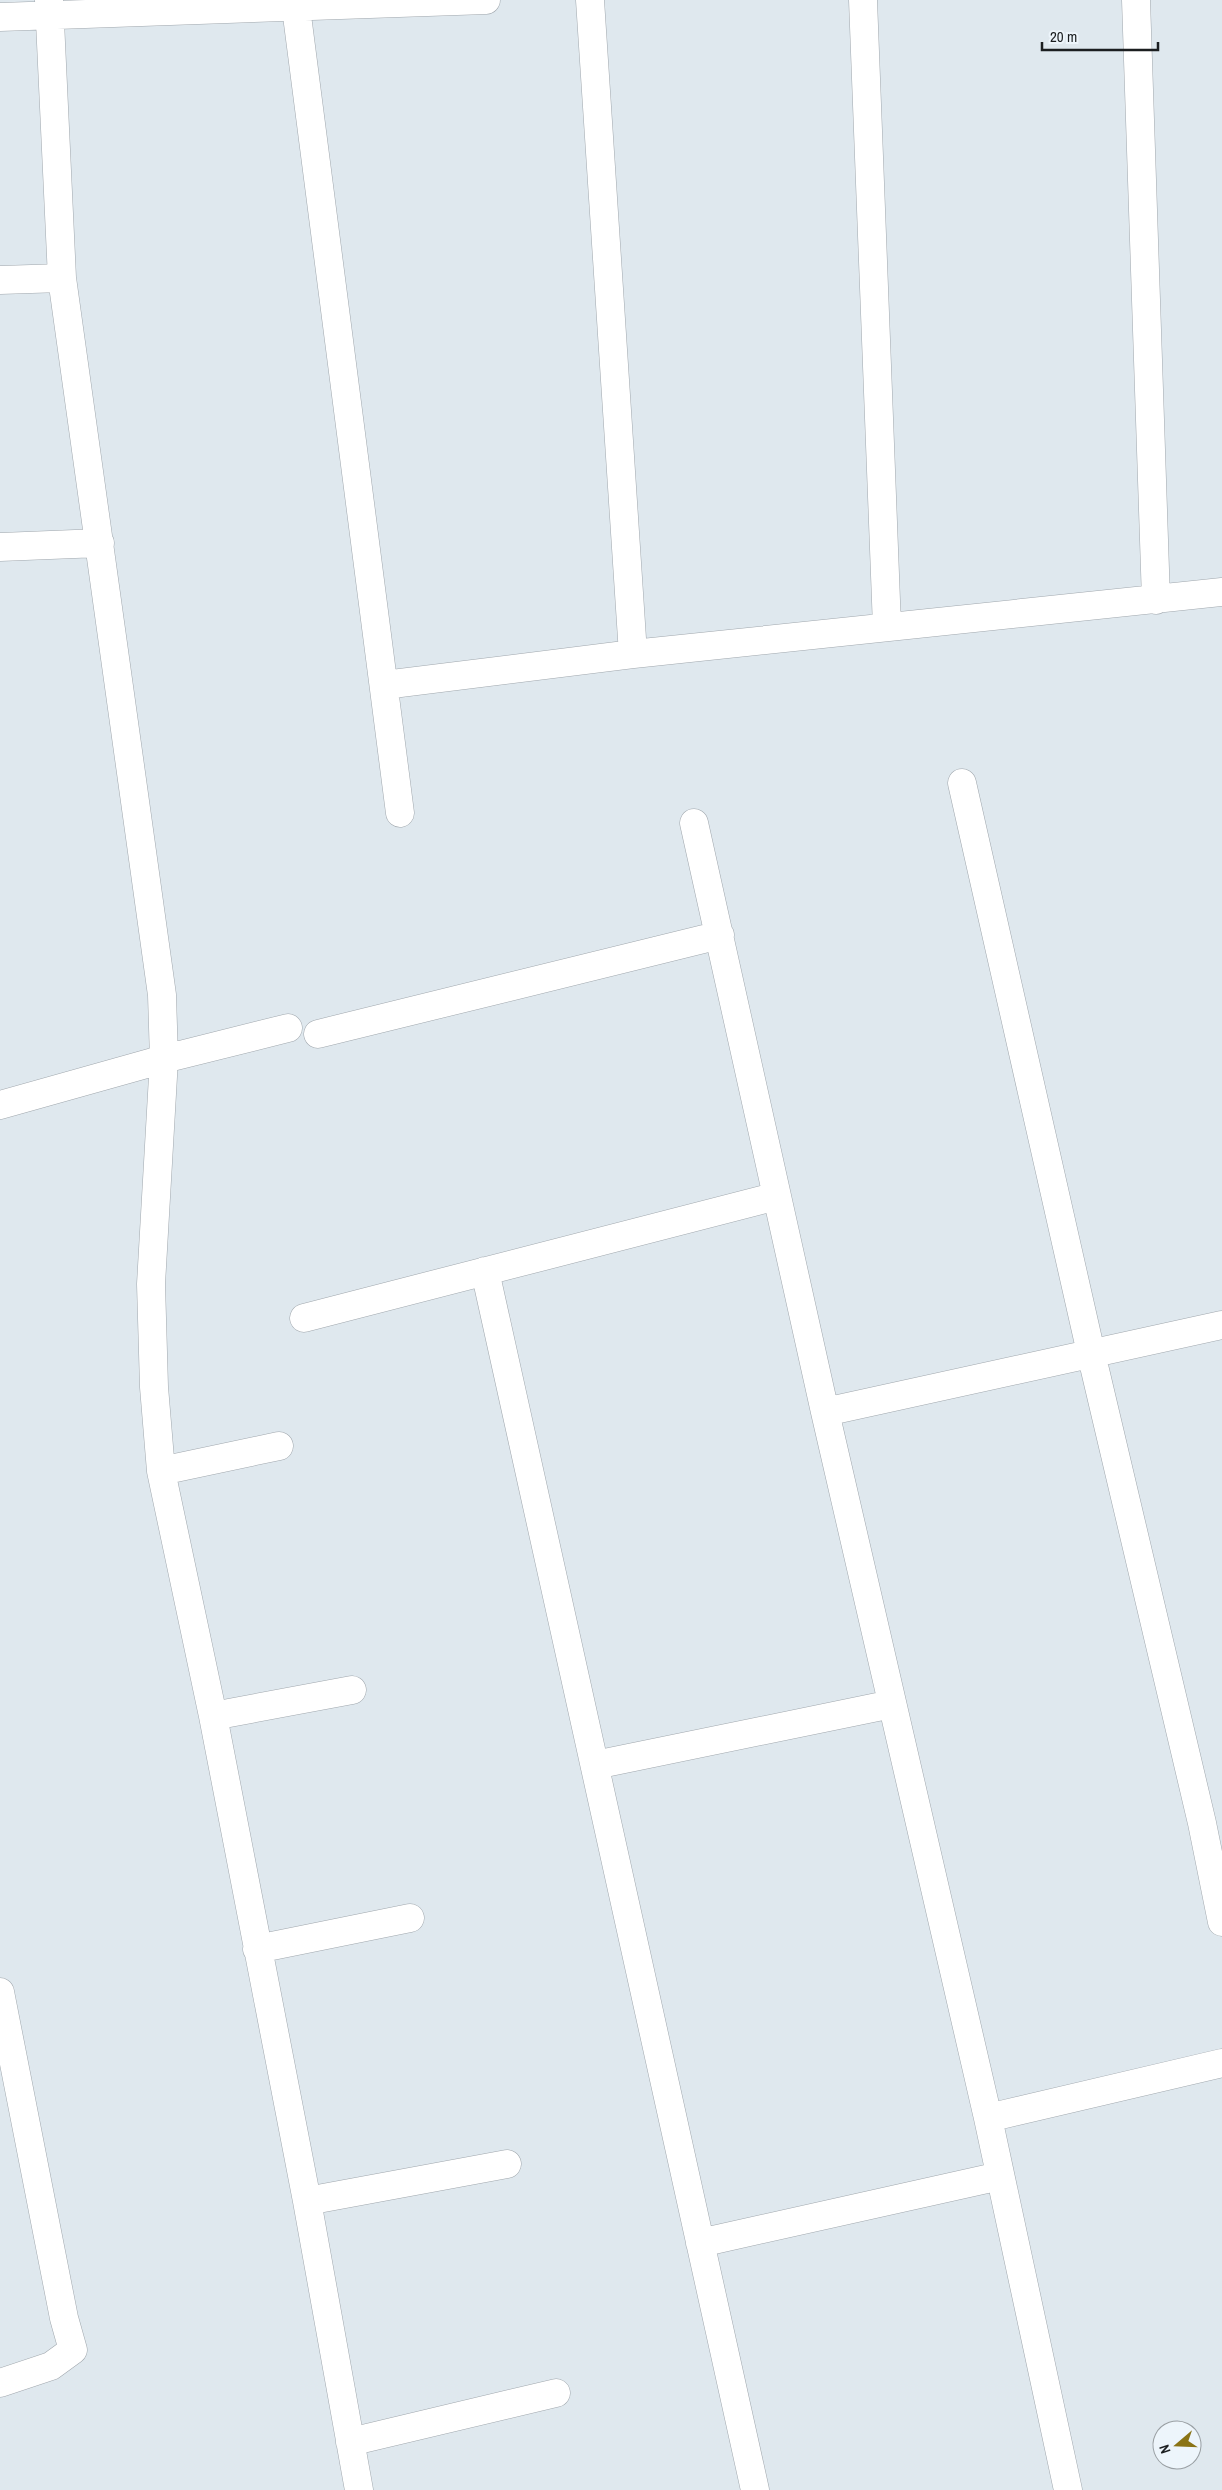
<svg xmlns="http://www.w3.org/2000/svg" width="1222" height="2490" font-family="'Archivo Narrow',sans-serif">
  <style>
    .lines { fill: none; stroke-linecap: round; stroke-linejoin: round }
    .minor-casing { stroke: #a0a7ad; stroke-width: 29 }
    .minor { stroke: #fff; stroke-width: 28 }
  </style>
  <rect width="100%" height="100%" fill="#dfe8ee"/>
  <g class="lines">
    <defs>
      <path id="minor" d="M49,0L62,278L162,995L164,1059L151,1284L154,1387L161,1471L213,1716L307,2201L359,2490
        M295,0L400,813
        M590,0L633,654
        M863,0L887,627
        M1136,0L1156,600
        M0,17L486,0
        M0,280L62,278
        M0,547L100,543
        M384,685L633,654L1222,592
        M962,783L1091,1353L1202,1823L1222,1922
        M694,823L825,1412L988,2118L1068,2490
        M318,1034L720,935
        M0,1105L164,1059L288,1028
        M485,1271L755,2490
        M304,1318L777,1196
        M825,1412L1222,1325
        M161,1471L279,1446
        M213,1716L352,1690
        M595,1765L892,1704
        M257,1949L410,1918
        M0,1992L64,2318L73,2350L51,2366L0,2383
        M988,2118L1222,2063
        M307,2201L507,2164
        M700,2243L1000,2176
        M350,2442L556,2393"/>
    </defs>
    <!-- minor casing -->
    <use href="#minor" class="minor-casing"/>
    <!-- minor -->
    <use href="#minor" class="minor"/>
  </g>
  <!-- north arrow -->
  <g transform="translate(1177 2445) rotate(251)"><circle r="24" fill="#edf5fb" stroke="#999fa3"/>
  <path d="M0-4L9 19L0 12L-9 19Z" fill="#897315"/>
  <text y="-8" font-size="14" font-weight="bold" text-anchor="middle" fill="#1b1e20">N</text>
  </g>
  <!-- scale -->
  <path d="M1042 42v8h116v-8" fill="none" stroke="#1b1e20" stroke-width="2.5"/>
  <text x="1050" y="42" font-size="15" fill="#1b1e20" stroke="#edf5fb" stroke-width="4" paint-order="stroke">20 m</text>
</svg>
